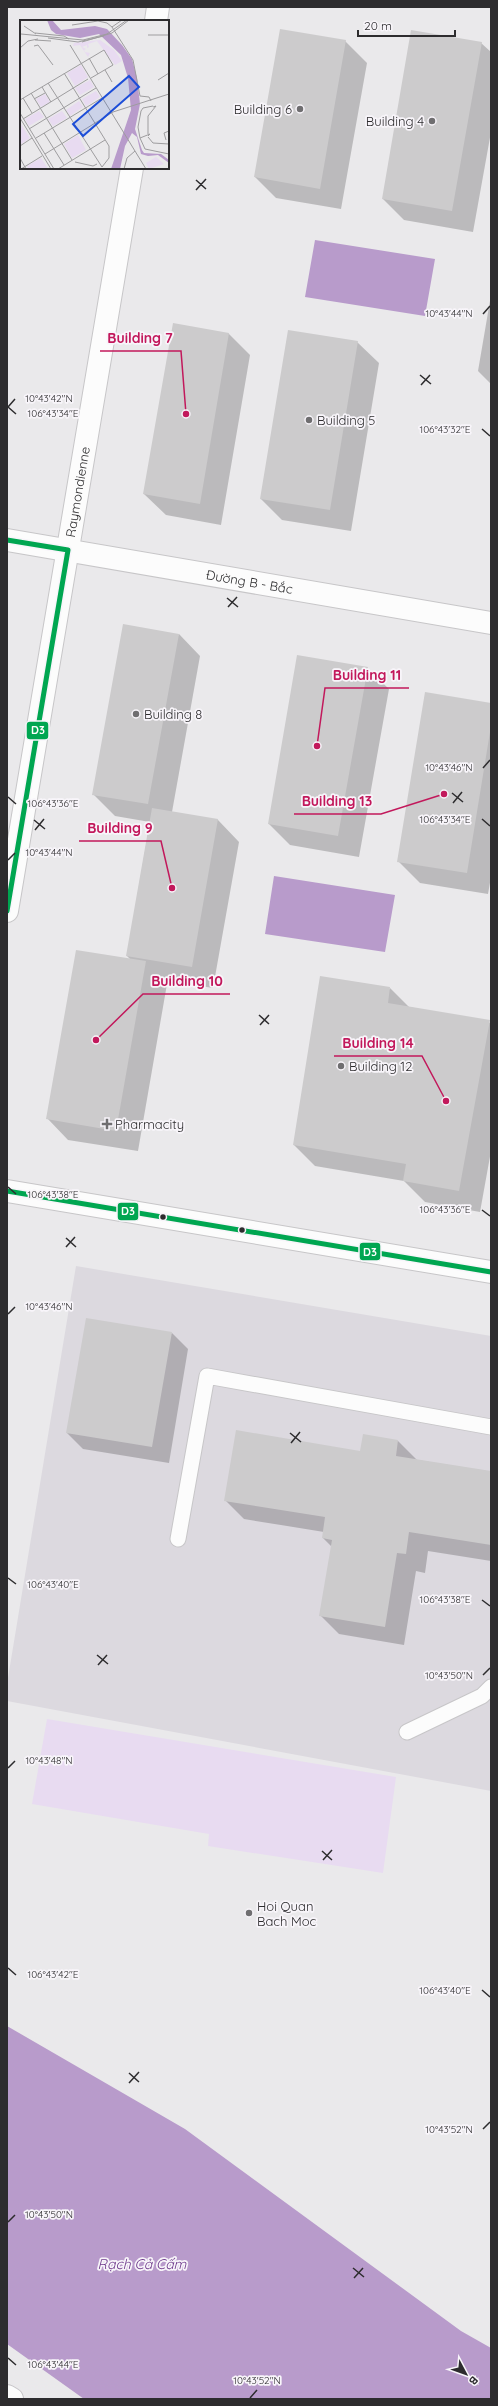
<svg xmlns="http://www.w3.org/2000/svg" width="498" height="2406" font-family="Quicksand,sans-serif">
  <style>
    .built { fill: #dcd9df }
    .green { fill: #e8dbf1 }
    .water { fill: #b89bcb }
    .shadow { fill: #0003 }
    .building { fill: #cccbcc }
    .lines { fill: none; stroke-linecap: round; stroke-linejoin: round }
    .lane-casing { stroke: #c7c6c8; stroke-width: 17 }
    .street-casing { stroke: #c7c6c8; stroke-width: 24 }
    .secondary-casing { stroke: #c7c6c8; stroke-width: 24 }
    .lane { stroke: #fcfcfc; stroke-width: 15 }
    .street { stroke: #fcfcfc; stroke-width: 22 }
    .secondary { stroke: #fcfcfc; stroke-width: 22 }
    .bus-1-casing { stroke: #f8f5fa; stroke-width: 8 }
    .bus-1 { stroke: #00a651; stroke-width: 5 }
    .ticks { fill: none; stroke: #2d2c2e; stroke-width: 1.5 }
    .poi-dot { fill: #6f6e70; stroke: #f8f5fa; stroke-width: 1.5 }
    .bus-dot { fill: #2d2c2e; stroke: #f8f5fa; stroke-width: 1.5 }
    .labels { text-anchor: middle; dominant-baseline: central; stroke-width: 3.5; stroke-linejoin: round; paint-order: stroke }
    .poi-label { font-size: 13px; fill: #2d2c2e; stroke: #f8f5fa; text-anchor: start }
    .street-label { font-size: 13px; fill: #2d2c2e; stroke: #f8f5fa }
    .water-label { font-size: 14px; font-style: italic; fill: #6d388b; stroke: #f8f5fa }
    .inset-road { fill: none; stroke: #9e9d9f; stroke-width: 1 }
    .view { fill: #1d4ed8; fill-opacity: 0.15; stroke: #1d4ed8; stroke-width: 2 }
    .inset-edge { fill: none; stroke: #2d2c2e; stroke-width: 2 }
    .ticks-label { font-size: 10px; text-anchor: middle; fill: #2d2c2e; stroke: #f8f5fa; stroke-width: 3.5; stroke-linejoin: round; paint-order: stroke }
    .leader { fill: none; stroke: #c2185b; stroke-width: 1.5 }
    .callout-dot { fill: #c2185b; stroke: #f8f5fa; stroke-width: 1.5 }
    .callout-label { font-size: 14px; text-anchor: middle; font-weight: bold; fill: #c2185b; stroke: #f8f5fa; stroke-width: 3.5; stroke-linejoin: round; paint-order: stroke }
    .line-badge { stroke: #f8f5fa; stroke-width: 1.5 }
    .badge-label { font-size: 11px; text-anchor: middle; font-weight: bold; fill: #fff }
  </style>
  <rect width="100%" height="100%" fill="#eae9eb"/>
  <!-- built -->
  <path class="built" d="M76,1266L491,1336V1791L7,1701V1684Z"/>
  <!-- green -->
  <path class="green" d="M47,1719L396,1777L383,1873L208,1846L209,1834L32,1804Z"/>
  <!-- water -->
  <path class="water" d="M315,240L435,259L425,316L305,297Z
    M274,876L395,895L385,952L265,934Z
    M7,2026L185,2129L461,2331L491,2348V2399H84L7,2344Z"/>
  <!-- shadow -->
  <path class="shadow" d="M345,41L367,63L341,209L276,198L255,177Z
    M481,43L491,52V132L473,232L404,220L383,199Z
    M491,295V384L478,371Z
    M174,325L229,334L250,355L221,525L166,515L144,494Z
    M357,342L379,363L351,531L282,520L261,499Z
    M179,634L200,656L172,812L218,820L239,842L213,988L163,980L167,984L138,1151L68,1140L47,1118L131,960L127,956L150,822L115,816L93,794Z
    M367,668L389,689L359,857L290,845L269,824Z
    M491,704V877L488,894L420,883L398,861Z
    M390,988L409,1007L491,1023V1151L480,1212L425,1202L404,1181L315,1166L294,1145Z
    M172,1333L188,1349L169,1463L83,1449L67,1433Z
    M364,1435L398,1441L417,1460L491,1472V1561L428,1551L425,1573L416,1571L404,1645L339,1634L320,1615L332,1547L323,1538L324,1532L244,1519L225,1500L361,1452Z"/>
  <!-- building -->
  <path class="building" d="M280,29L346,40L320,189L254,177Z
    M411,30L482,42L452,211L382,199Z
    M173,323L229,333L200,504L143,494Z
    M288,330L358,341L330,510L260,499Z
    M123,624L179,634L148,804L92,795Z
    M297,655L368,667L338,836L268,824Z
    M425,692L491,703V726L467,873L397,862Z
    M152,808L218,819L192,967L126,956Z
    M76,950L146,961L116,1131L46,1119Z
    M320,976L390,987L388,1003L490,1020L459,1191L403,1181L406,1164L293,1145Z
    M86,1318L172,1332L152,1447L66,1433Z
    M236,1430L360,1451L363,1434L398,1440L396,1456L491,1471V1545L409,1532L406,1554L397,1553L385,1627L319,1616L332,1540L322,1538L325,1517L224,1501Z"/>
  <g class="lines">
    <defs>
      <path id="lane" d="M178,1539L207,1376L491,1427
        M407,1732L482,1696L491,1687"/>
      <g id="street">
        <path id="s1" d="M7,540L491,623"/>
        <path d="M7,2396L12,2399"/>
      </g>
      <g id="secondary">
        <path d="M156,21L158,7"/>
        <path id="s2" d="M7,911L132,168"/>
        <path d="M7,1191L491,1272"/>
      </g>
    </defs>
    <!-- lane casing -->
    <use href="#lane" class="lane-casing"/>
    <!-- street casing -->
    <use href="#street" class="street-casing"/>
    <!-- secondary casing -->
    <use href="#secondary" class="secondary-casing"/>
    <!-- lane -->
    <use href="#lane" class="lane"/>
    <!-- street -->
    <use href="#street" class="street"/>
    <!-- secondary -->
    <use href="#secondary" class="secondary"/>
    <defs>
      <path id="bus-1" d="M7,540L68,550
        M7,911L68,550
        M7,1191L491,1272"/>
    </defs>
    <!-- bus-1 casing -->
    <use href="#bus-1" class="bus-1-casing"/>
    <!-- bus-1 -->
    <use href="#bus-1" class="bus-1"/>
  </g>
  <!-- ticks -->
  <path class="ticks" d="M196,180L206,189M196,190L206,179M483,314L490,306M420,375L431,384M421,385L430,375M8,407L16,414M8,407L15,399M482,429L490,436M227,598L238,607M228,607L237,597M483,768L490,760M452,793L463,802M8,797L16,804M453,803L462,792M482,819L490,826M34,820L45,829M35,830L44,819M8,860L15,853M259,1015L269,1024M260,1025L269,1015M8,1187L16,1194M482,1210L490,1216M66,1238L76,1247M66,1247L75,1237M8,1314L15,1307M290,1433L301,1442M291,1443L300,1432M8,1578L16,1584M482,1600L490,1606M97,1655L108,1664M98,1665L107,1655M483,1675L490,1668M8,1768L15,1761M322,1851L332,1860M323,1860L332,1850M8,1968L16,1975M482,1990L490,1997M129,2073L139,2082M129,2083L139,2072M483,2129L490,2122M8,2222L15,2215M353,2268L364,2277M354,2278L363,2268M8,2358L16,2365M250,2398L257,2390"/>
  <!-- markers -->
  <g class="poi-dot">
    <circle cx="300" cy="109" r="4"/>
    <circle cx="432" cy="121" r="4"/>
    <circle cx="309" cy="420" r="4"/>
    <circle cx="136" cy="714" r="4"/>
    <circle cx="341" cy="1066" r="4"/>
    <path d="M105 1118h4v4h4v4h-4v4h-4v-4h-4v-4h4z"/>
    <circle cx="249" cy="1913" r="4"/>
  </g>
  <g class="bus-dot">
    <circle cx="163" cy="1217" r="3.5"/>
    <circle cx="242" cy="1230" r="3.5"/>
  </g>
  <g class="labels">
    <!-- poi labels -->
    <g class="poi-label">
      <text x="292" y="109" text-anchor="end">Building 6</text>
      <text x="424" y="121" text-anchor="end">Building 4</text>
      <text x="317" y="420">Building 5</text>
      <text x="144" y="714">Building 8</text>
      <text x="349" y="1066">Building 12</text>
      <text x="115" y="1124">Pharmacity</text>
      <text x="257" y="1906">Hoi Quan<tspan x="257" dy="15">Bach Moc</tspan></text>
    </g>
    <!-- street labels -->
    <g class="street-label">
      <text stroke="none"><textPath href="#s2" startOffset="425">Raymondienne</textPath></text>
      <text stroke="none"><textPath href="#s1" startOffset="246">Đường B - Bắc</textPath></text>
    </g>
    <!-- water labels -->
    <g class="water-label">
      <text x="142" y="2264">Rạch Cả Cấm</text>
    </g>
  </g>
  <!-- overview -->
  <g transform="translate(20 20)">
    <rect width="149" height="149" fill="#eae9eb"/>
    <path d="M80,20L94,30L102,41L95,45L77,21L68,24L69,27L67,28V25L62,27L66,29L64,30L65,32L70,33L68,37L60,25L53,26L54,23ZM61,45L68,57L55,66L47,53ZM70,60L74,67L60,75L55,68ZM76,71L80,77L66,86L62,79ZM25,74L30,82L21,87L16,79ZM59,81L63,87L50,96L46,90ZM19,91L24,97L9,106L5,99ZM42,91L47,98L33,106L28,99ZM1,104L10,118L0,125V105ZM58,115L66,130L52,138L44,124ZM136,137L144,144L129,149L126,143ZM21,138L28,149H8L7,146Z" fill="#e8dbf1"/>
    <path d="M27,0H32L41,10L75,6L87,9L102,25L112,39L117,58L120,84L115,109L122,130L124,133L141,134L149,140V143L138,135L128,136L121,134L117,117L112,113L105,126L100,149H91L111,90L108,58L101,35L79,14L60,18L36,14L31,10Z" fill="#b89bcb"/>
    <path class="inset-road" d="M52,5L78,1L87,3L92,7L113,40L120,76L129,77L131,81M4,6L16,14M92,7L102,0M15,13L44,16L49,19M1,14L63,20L87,14L107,0M128,15H149M28,18L58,22L84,16M15,20L31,21M62,22L92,13L109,0M50,25L126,149M14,26L18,25L33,45M0,28L8,21L18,19M69,38L78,54M85,50L92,62M138,60L149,53M28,63L82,147L89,138V126L44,53M22,67L31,82M11,73L52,140M3,78L12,93M14,79L25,73M0,80L84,30L93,45L71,58M133,86L123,88L121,91L118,107L120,118L125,129L149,134M0,93L34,149M0,98L31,149M3,99L68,59M9,109L76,68M24,113L44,145M128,114V96L136,86L133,87M128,117L133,123L149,124M16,118L82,78M120,118L130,114L128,116M146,120L144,113L149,111M0,126L12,118M25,134L93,92L149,74M0,138L6,149M55,142L73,146L77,144M1,149L22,136M38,149L85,120M104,149L107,138L115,131"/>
    <path class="view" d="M109,56L119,67L63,116L53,104Z"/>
    <rect width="149" height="149" class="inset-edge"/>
  </g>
  <g class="ticks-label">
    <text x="449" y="317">10°43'44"N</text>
    <text x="49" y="402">10°43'42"N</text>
    <text x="53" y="417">106°43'34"E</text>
    <text x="445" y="433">106°43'32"E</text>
    <text x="449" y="771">10°43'46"N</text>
    <text x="53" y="807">106°43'36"E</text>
    <text x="445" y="823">106°43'34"E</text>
    <text x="49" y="856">10°43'44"N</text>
    <text x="53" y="1198">106°43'38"E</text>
    <text x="445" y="1213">106°43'36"E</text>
    <text x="49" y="1310">10°43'46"N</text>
    <text x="53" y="1588">106°43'40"E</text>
    <text x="445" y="1603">106°43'38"E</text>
    <text x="449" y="1679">10°43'50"N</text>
    <text x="49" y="1764">10°43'48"N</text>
    <text x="53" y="1978">106°43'42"E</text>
    <text x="445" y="1994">106°43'40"E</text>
    <text x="449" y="2133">10°43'52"N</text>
    <text x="49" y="2218">10°43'50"N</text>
    <text x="53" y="2368">106°43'44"E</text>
    <text x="257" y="2384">10°43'52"N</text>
  </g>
  <!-- callouts -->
  <path class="leader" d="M186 414L181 351H100M317 746L325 688H409M444 794L381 814H294M172 888L161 841H79M96 1040L143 994H230M446 1101L422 1056H334"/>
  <g class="callout-dot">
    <circle cx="186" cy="414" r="4"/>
    <circle cx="317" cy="746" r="4"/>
    <circle cx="444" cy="794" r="4"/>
    <circle cx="172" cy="888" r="4"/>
    <circle cx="96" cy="1040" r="4"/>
    <circle cx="446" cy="1101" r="4"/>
  </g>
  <g class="callout-label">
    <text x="140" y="343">Building 7</text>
    <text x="367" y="680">Building 11</text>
    <text x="337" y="806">Building 13</text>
    <text x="120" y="833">Building 9</text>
    <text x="187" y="986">Building 10</text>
    <text x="378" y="1048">Building 14</text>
  </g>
  <g class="line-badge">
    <rect x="26" y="721" width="23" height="19" rx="4" fill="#00a651"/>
    <rect x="117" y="1202" width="22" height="19" rx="4" fill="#00a651"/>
    <rect x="359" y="1242" width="22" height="19" rx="4" fill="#00a651"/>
  </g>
  <g class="badge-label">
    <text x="38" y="734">D3</text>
    <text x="128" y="1215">D3</text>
    <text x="370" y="1256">D3</text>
  </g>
  <!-- border -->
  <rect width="498" height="2406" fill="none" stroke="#2d2c2e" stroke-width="16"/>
  <!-- north arrow -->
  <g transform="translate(466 2374) rotate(131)" stroke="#f8f5fa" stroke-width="3" paint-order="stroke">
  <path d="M0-3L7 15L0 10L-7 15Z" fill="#2d2c2e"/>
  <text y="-6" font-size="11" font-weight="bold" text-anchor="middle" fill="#2d2c2e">B</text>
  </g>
  <!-- scale -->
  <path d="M358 30v6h97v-6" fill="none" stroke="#2d2c2e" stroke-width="2"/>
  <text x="364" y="30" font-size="12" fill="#2d2c2e" stroke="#f8f5fa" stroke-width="3" paint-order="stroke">20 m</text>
</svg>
